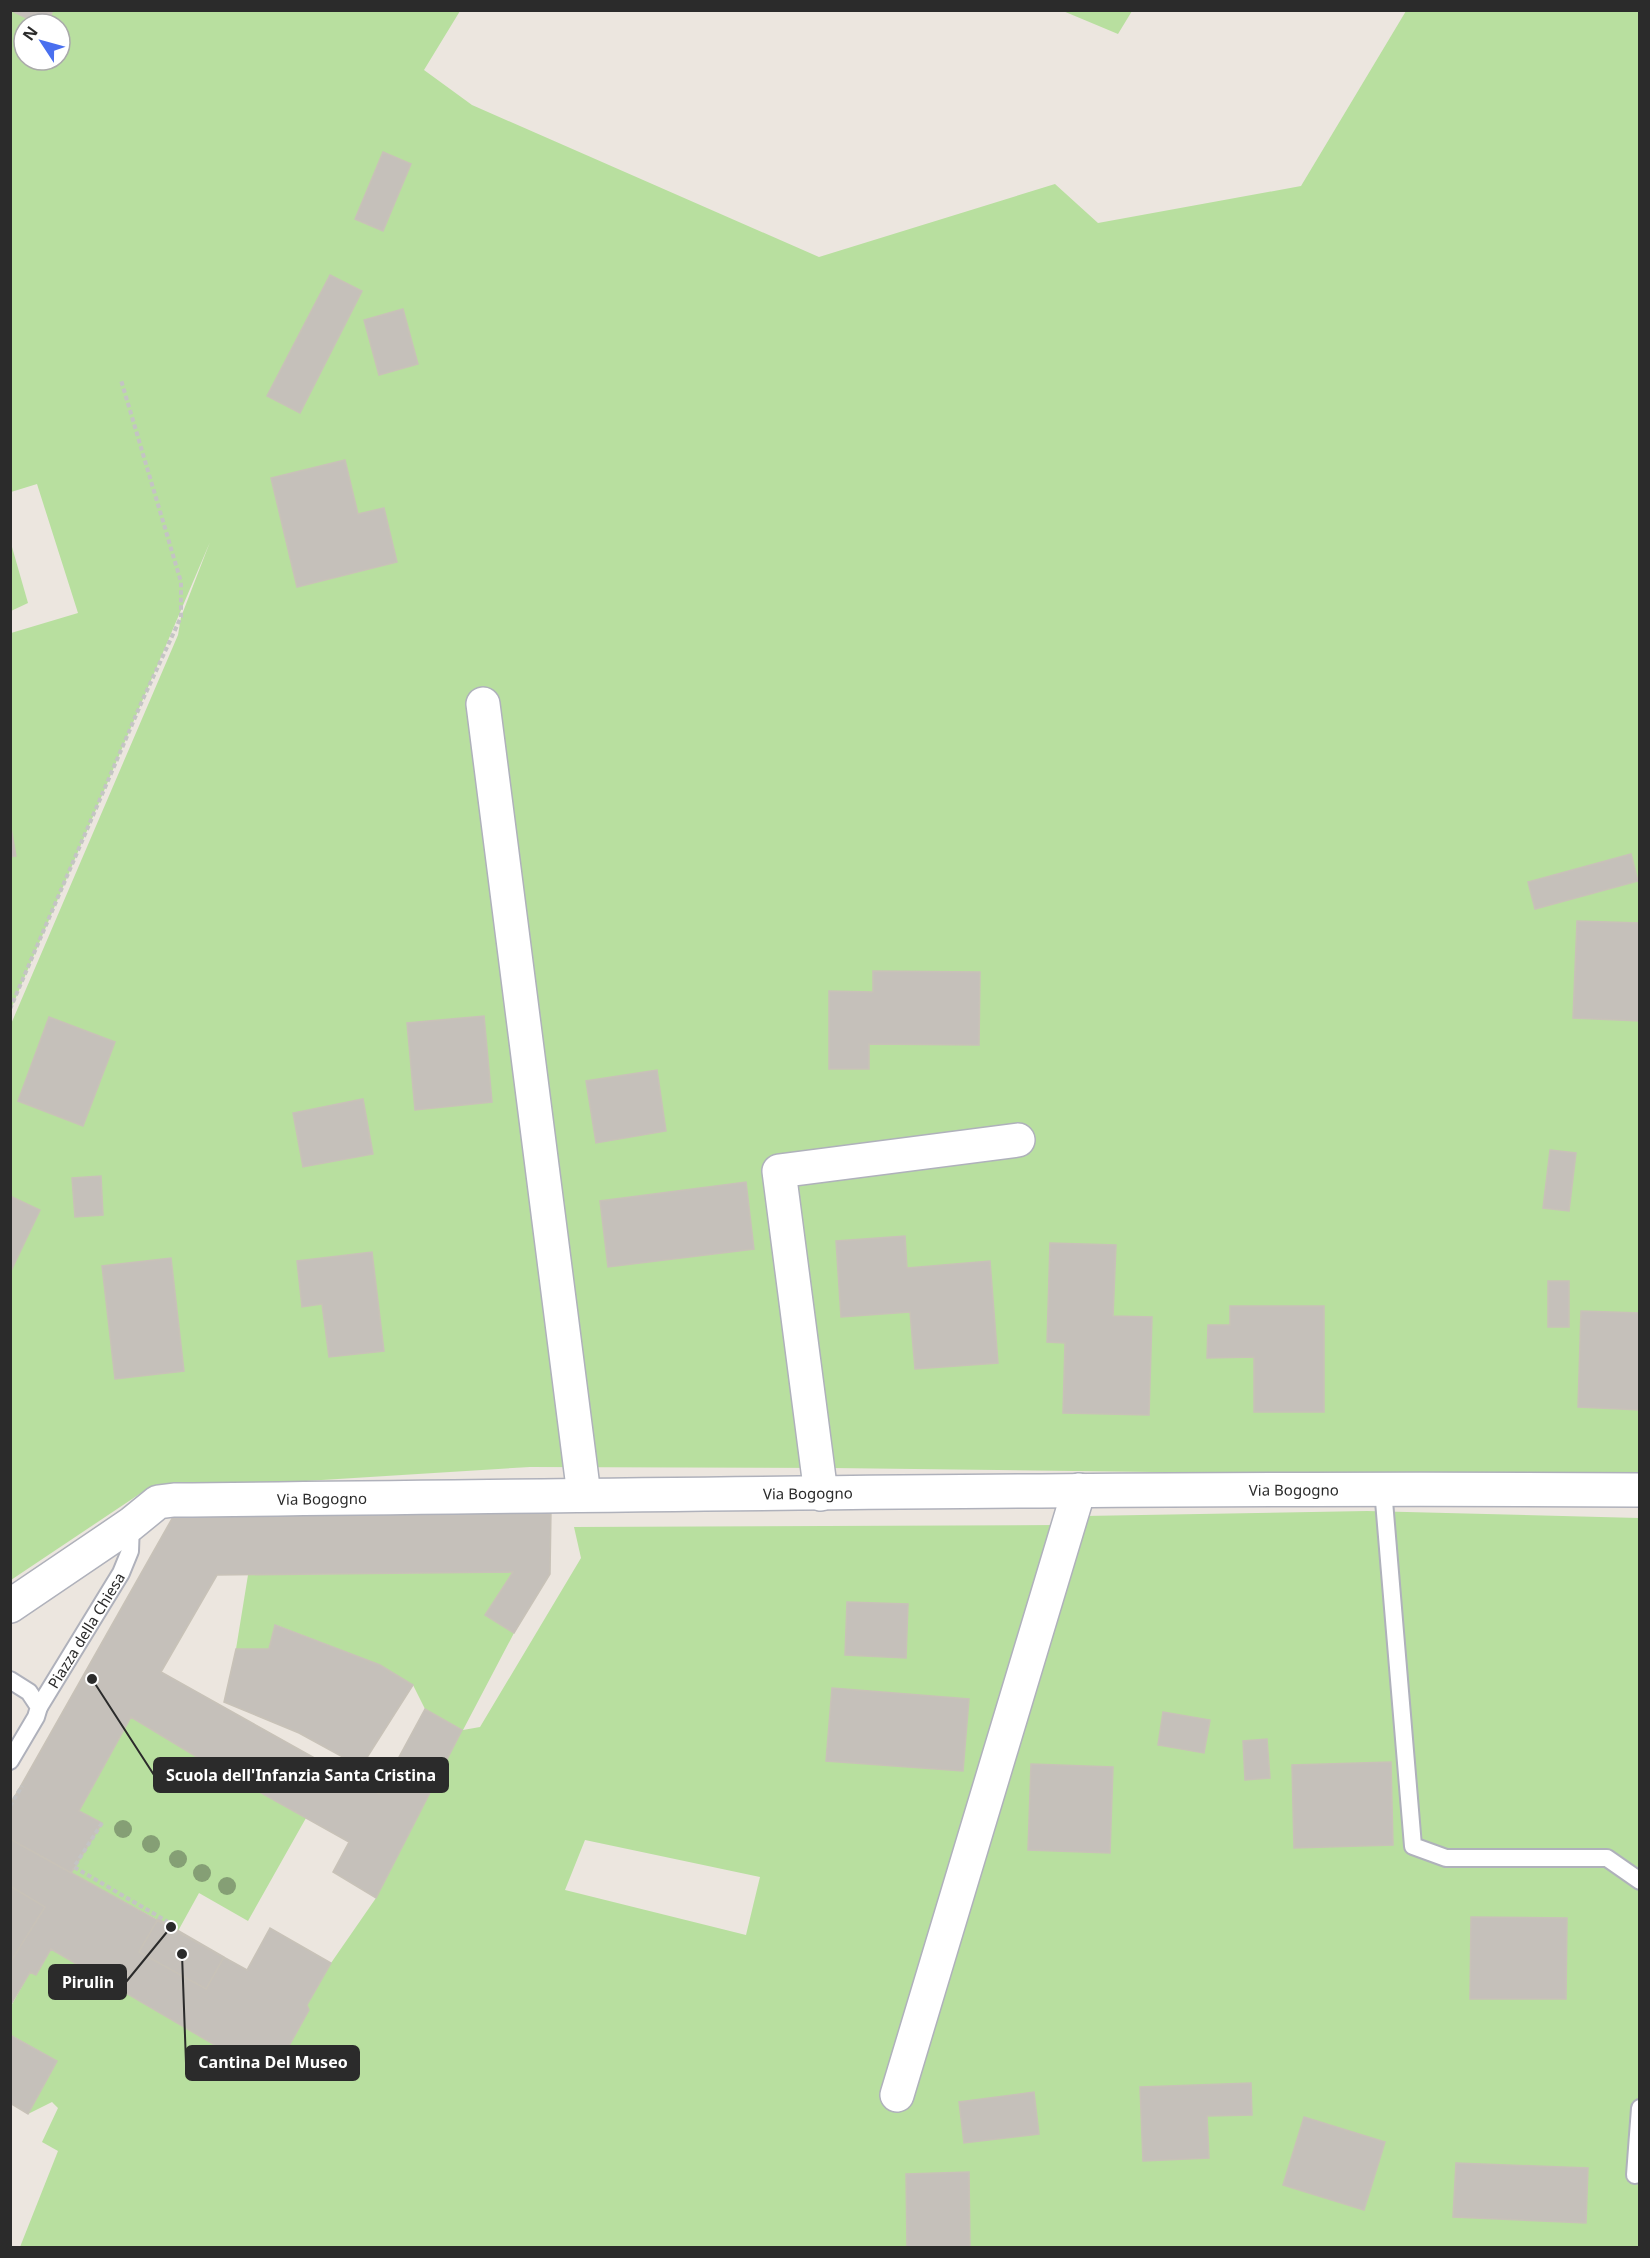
<svg xmlns="http://www.w3.org/2000/svg" width="1650" height="2258" font-family="'Noto Sans',sans-serif">
  <style>
    .green { fill: #b8df9f; fill-rule: evenodd }
    .building { fill: #c5c0ba; stroke: #c8c2b8; stroke-width: 1.5 }
    .lines { fill: none; stroke-linecap: round; stroke-linejoin: round }
    .service-casing { stroke: #afb1bb; stroke-width: 20 }
    .minor-casing { stroke: #afb1bb; stroke-width: 36 }
    .secondary-casing { stroke: #afb1bb; stroke-width: 36 }
    .path { stroke: #c4c4c4; stroke-width: 4; stroke-dasharray: 4.5 3; stroke-linecap: butt }
    .service { stroke: #fff; stroke-width: 16 }
    .minor { stroke: #fff; stroke-width: 33 }
    .secondary { stroke: #fff; stroke-width: 33 }
    .tree { fill: #859f75 }
    .labels { text-anchor: middle; dominant-baseline: central; stroke-width: 6; stroke-linejoin: round; paint-order: stroke }
    .street-label { font-size: 15px; fill: #2b2b2b; stroke: #fff }
    .leader { fill: none; stroke: #2b2b2b; stroke-width: 2 }
    .callout-dot { fill: #2b2b2b; stroke: #fff; stroke-width: 2 }
    .callout { fill: #2b2b2b; stroke: #2b2b2b; stroke-width: 2 }
    .callout-label { font-size: 16px; text-anchor: middle; font-weight: bold; fill: #fff }
  </style>
  <rect width="100%" height="100%" fill="#ece6df"/>
  <!-- green -->
  <path class="green" d="M11,11H460L424,70L472,105L819,257L1055,184L1098,223L1301,186L1406,11H1639V1481L1382,1475L832,1468L530,1467L144,1491L11,1580V1024L178,635L181,617L210,542L11,1009V633L78,613L37,484L11,492ZM24,24H60V60H24Z
    M1063,11H1132L1118,34Z
    M10,540L28,603L11,611H10Z
    M1367,1511L1639,1518V2247H20L58,2151L42,2142L58,2108L52,2102L28,2114L57,2061L11,2035V2006L30,1972L36,1975L51,1949L271,2078L309,2010L307,2005L331,1963L376,1898L462,1730L425,1709L413,1685L380,1665L276,1625L269,1649H236L248,1575L513,1572L485,1615L514,1633L463,1730L480,1727L581,1558L574,1527L1059,1525L1084,1516ZM585,1840L760,1877L746,1935L565,1890Z
    M131,1717L197,1757L306,1818L248,1921L199,1893L178,1931L71,1873L102,1823L79,1811Z"/>
  <!-- building -->
  <path class="building" d="M10,10H53L47,24H39Z
    M383,152L411,164L383,231L355,219Z
    M330,275L362,291L300,413L267,396Z
    M403,309L418,364L379,375L364,320Z
    M345,460L358,514L384,508L397,562L297,587L271,478Z
    M10,823L16,856L10,857Z
    M1631,854L1638,881L1535,909L1528,882Z
    M1577,921L1640,923V1021L1573,1018Z
    M873,971L980,972L979,1045L869,1044V1069H829V991L873,992Z
    M484,1016L492,1102L415,1110L407,1023Z
    M49,1017L115,1042L83,1126L18,1101Z
    M657,1070L666,1131L596,1143L586,1081Z
    M363,1099L373,1154L303,1167L293,1113Z
    M1550,1150L1576,1153L1569,1211L1543,1208Z
    M101,1176L103,1215L75,1217L72,1178Z
    M746,1182L754,1249L608,1267L600,1201Z
    M10,1196L40,1210L10,1273Z
    M905,1236L907,1268L990,1261L998,1363L915,1369L910,1312L841,1317L836,1241Z
    M1050,1243L1116,1245L1113,1316L1152,1317L1149,1415L1063,1413L1065,1343L1047,1342Z
    M372,1252L384,1351L329,1357L322,1304L302,1307L297,1261Z
    M171,1258L184,1371L115,1379L102,1266Z
    M1548,1281H1569V1327H1548Z
    M1230,1306H1324V1412H1254V1357L1207,1358L1208,1325H1230Z
    M1581,1311L1640,1313V1410L1578,1407Z
    M178,1508L551,1509L550,1574L514,1633L485,1615L513,1572L217,1575L161,1672L379,1794L425,1709L462,1730L376,1898L333,1872L349,1842L197,1757L131,1717L79,1811L102,1823L71,1873L10,1839V1805Z
    M847,1602L908,1604L906,1658L845,1655Z
    M275,1625L380,1665L413,1685L361,1767L299,1733L224,1702L236,1649H269Z
    M832,1688L969,1699L963,1771L826,1761Z
    M1163,1712L1210,1720L1204,1753L1158,1745Z
    M1267,1739L1270,1778L1245,1780L1243,1741Z
    M1391,1762L1393,1845L1294,1848L1292,1765Z
    M1031,1764L1113,1767L1110,1853L1028,1850Z
    M10,1839L247,1970L270,1928L331,1963L307,2005L309,2010L271,2078L51,1949L36,1975L30,1972L10,2006Z
    M10,1886L45,1907L10,1963Z
    M1471,1917L1567,1918L1566,1999H1470Z
    M158,1919L224,1957L206,1989L139,1952Z
    M10,2035L57,2061L28,2114L10,2103Z
    M1251,2083L1252,2115L1207,2116L1209,2158L1143,2161L1140,2087Z
    M1034,2092L1039,2134L964,2143L959,2102Z
    M1304,2117L1385,2142L1364,2210L1283,2185Z
    M1456,2163L1588,2168L1586,2223L1453,2217Z
    M969,2172L970,2248H907L906,2174Z"/>
  <g class="lines">
    <defs>
      <g id="service">
        <path d="M1383,1489L1413,1846L1446,1858H1607L1640,1881"/>
        <path d="M10,1680L29,1692L39,1707L36,1717L10,1761"/>
        <path id="s1" d="M39,1707L121,1573L130,1551L131,1524"/>
        <path d="M1635,2175L1640,2108"/>
      </g>
      <path id="minor" d="M483,704L584,1495
        M821,1494L779,1171L1018,1140
        M897,2095L1079,1490"/>
      <g id="secondary">
        <path id="s2" d="M10,1606L131,1524L158,1502L174,1500C663,1495 1151,1487 1640,1490"/>
      </g>
    </defs>
    <!-- service casing -->
    <use href="#service" class="service-casing"/>
    <!-- minor casing -->
    <use href="#minor" class="minor-casing"/>
    <!-- secondary casing -->
    <use href="#secondary" class="secondary-casing"/>
    <!-- path -->
    <path class="path" d="M10,1009L143,699L181,617V582L121,380
      M10,1806L22,1786
      M102,1823L74,1867L175,1926L173,1928"/>
    <!-- service -->
    <use href="#service" class="service"/>
    <!-- minor -->
    <use href="#minor" class="minor"/>
    <!-- secondary -->
    <use href="#secondary" class="secondary"/>
  </g>
  <!-- trees -->
  <g class="tree">
    <circle cx="123" cy="1829" r="9"/>
    <circle cx="151" cy="1844" r="9"/>
    <circle cx="178" cy="1859" r="9"/>
    <circle cx="202" cy="1873" r="9"/>
    <circle cx="227" cy="1886" r="9"/>
  </g>
  <g class="labels">
    <!-- street labels -->
    <g class="street-label">
      <text stroke="none"><textPath href="#s2" startOffset="1317">Via Bogogno</textPath></text>
      <text stroke="none"><textPath href="#s2" startOffset="831">Via Bogogno</textPath></text>
      <text stroke="none"><textPath href="#s2" startOffset="345">Via Bogogno</textPath></text>
      <text stroke="none"><textPath href="#s1" startOffset="90">Piazza della Chiesa</textPath></text>
    </g>
  </g>
  <!-- callouts -->
  <path class="leader" d="M92 1679L154 1775M171 1927L126 1982M182 1954L186 2063"/>
  <g class="callout-dot">
    <circle cx="92" cy="1679" r="6"/>
    <circle cx="171" cy="1927" r="6"/>
    <circle cx="182" cy="1954" r="6"/>
  </g>
  <g class="callout">
    <rect x="154" y="1758" width="294" height="34" rx="6"/>
    <rect x="49" y="1965" width="77" height="34" rx="6"/>
    <rect x="186" y="2046" width="173" height="34" rx="6"/>
  </g>
  <g class="callout-label">
    <text x="301" y="1781">Scuola dell'Infanzia Santa Cristina</text>
    <text x="88" y="1988">Pirulin</text>
    <text x="273" y="2068">Cantina Del Museo</text>
  </g>
  <!-- border -->
  <rect width="1650" height="2258" fill="none" stroke="#2b2b2b" stroke-width="24"/>
  <!-- north arrow -->
  <g transform="translate(42 42) rotate(306)"><circle r="28" fill="#ffffff" stroke="#aaaaaa" stroke-width="1.5"/>
  <path d="M0-4.5L10 22L0 15L-10 22Z" fill="#496fef"/>
  <text y="-9" font-size="16" font-weight="bold" text-anchor="middle" fill="#2b2b2b">N</text>
  </g>
</svg>
